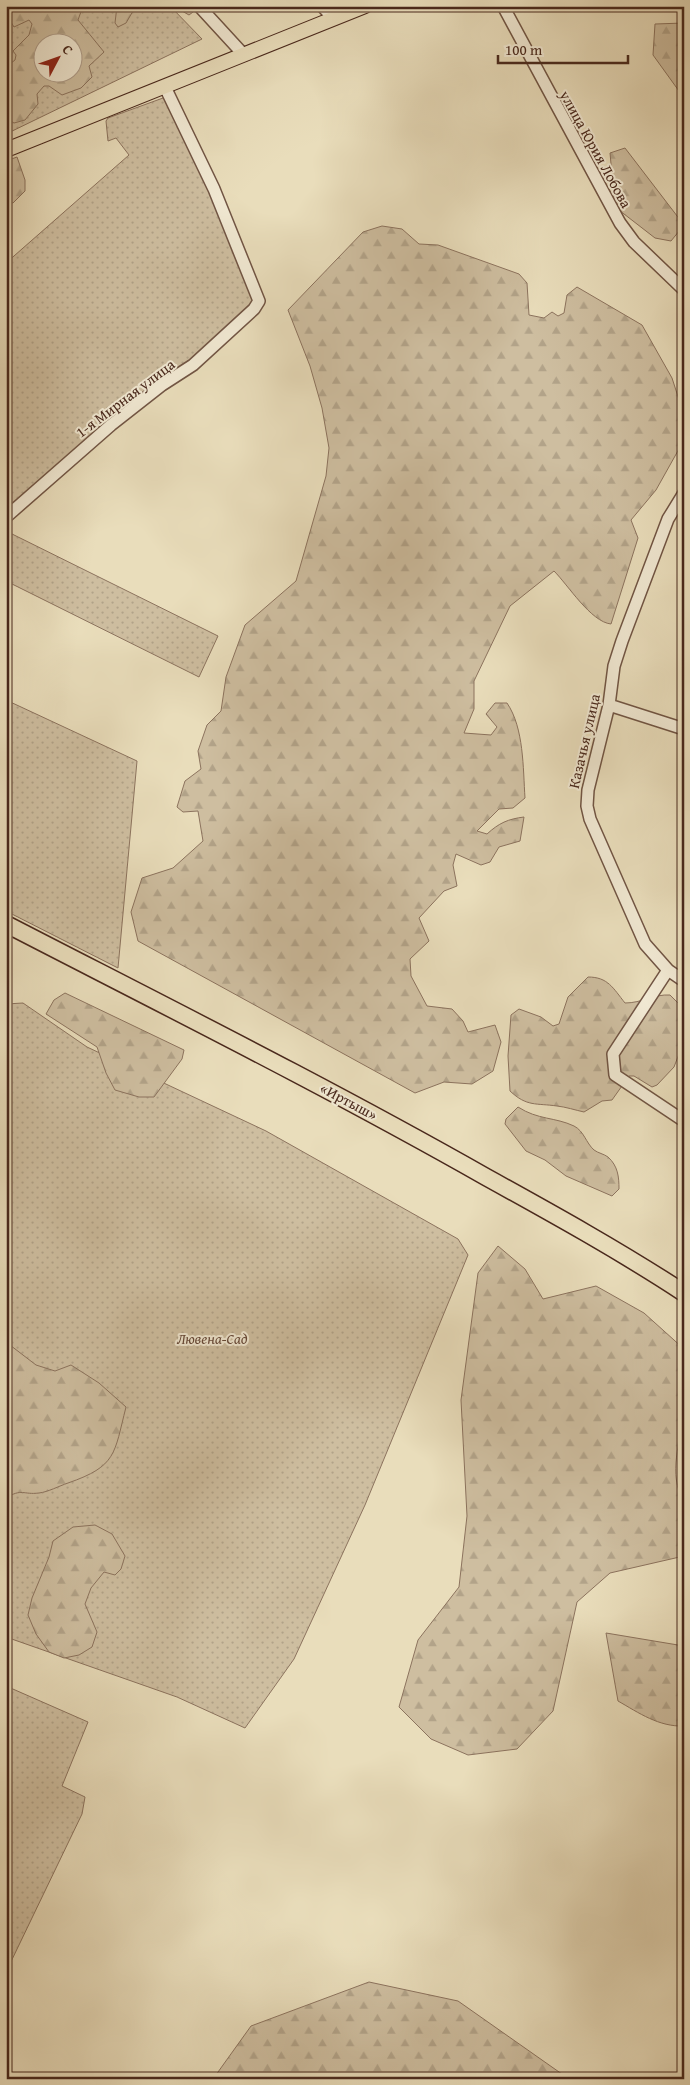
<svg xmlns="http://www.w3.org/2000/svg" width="690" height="2085" font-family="'Gentium Book Plus',serif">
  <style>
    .grass { fill: url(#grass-dots); stroke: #8c735e; fill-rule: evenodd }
    .forest { fill: url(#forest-firs); stroke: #8c735e; fill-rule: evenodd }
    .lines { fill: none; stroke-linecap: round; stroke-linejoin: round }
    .minor-casing { stroke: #715544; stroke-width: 14 }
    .major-casing { stroke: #49281c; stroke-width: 16 }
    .highway-casing { stroke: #49281c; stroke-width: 19 }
    .minor { stroke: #f1e9d3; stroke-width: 11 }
    .major { stroke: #e9ddbb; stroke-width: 14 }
    .highway { stroke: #e9ddbb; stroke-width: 16 }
    .labels { text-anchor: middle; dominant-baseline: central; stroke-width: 4; stroke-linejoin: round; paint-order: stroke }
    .street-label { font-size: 15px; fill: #49281c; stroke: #f1e9d3 }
    .park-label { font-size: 15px; font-style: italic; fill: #644636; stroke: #f1e9d3 }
  </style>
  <defs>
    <pattern id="grass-dots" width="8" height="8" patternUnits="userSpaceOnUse" patternTransform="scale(1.25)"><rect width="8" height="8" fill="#cebea0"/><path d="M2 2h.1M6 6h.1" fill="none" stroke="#b2a389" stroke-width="1.8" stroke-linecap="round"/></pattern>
    <pattern id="forest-firs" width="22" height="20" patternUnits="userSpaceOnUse" patternTransform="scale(1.25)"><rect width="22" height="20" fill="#cebea0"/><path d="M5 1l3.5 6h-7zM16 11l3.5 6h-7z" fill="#b2a389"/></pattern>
  </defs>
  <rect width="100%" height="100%" fill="#e9ddbb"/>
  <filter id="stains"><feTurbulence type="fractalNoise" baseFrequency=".004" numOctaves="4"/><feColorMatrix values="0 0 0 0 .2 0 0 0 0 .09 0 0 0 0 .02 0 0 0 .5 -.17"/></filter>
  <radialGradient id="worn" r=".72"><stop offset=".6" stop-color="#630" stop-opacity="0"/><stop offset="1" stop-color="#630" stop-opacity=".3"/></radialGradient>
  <!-- grass -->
  <path class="grass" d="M6,6H170L202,39L6,134ZM42,42H72V72H42Z
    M163,98L171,106L181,123L248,284L253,302L245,312L200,353L6,511V263L129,155L116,138L108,141L106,121L108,118Z
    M6,531L218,636L199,677L6,581Z
    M6,700L137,761L118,968L6,911Z
    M23,1003L87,1047L266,1131L458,1239L468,1255L365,1505L294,1659L245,1728L177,1697L6,1637V1004Z
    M6,1686L88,1722L62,1786L85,1797L82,1814L6,1972Z"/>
  <!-- forest -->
  <path class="forest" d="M8,6H83L78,20L104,52L89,66L92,77L81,88L62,95L49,86H44L37,94L38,104L25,120L14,123L6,118V67L15,60L16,55L13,51L29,35L32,24L29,20L14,27L6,14ZM42,42H72V72H42Z
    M117,6H136L126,23L118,27L115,23Z
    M163,6H192L193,12L189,15L175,7Z
    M684,23V98L653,55L655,24Z
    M625,148L684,225L671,241L655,238L615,207L610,153Z
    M17,157L25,180V191L13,203L6,204V161Z
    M382,226L402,229L419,244L438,245L519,274L527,283L529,315L544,318L552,312L558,316L564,313L567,295L577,287L642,325L672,378L682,409L684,440L656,490L631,520L638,538L611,624C591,622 568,585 554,571L510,606L474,681V709L464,733L491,735L497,727L486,714L495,703H507C524,728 523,768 525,798L513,808L499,809L477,831L487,834C499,823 508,819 524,817L520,841L499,847L490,862L481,865L456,854L453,865L457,886L444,891L419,918L429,941L410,959L411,976L427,1006L452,1009L463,1021L468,1032L495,1025L501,1042L493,1071L472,1084L444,1082L415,1093L138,941L131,912L142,878L173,868L203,841L198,811L183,812L177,807L185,781L201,769L198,751L207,725L221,711L226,677L245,625L296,581L326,476L329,448L322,408L310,366L288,310L363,232Z
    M588,977C608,977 613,988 625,1003C642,1003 654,994 670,995L681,1006L684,1041L674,1067L657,1085L652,1087L634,1076H629L612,1100L602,1101L584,1112C575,1110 566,1107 557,1106C536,1103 527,1107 510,1091L508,1056L511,1015L519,1009L541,1017L553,1026L559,1024L568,997Z
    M65,993L184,1050L182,1059L154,1097H139L115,1090L106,1073L97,1047L46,1014L54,1000Z
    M518,1107C538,1120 555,1117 574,1126C584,1131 586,1143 594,1150C598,1153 604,1154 608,1157C618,1166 619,1177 619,1189L612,1196L566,1176L545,1160L526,1151L505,1124L506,1119Z
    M498,1246L525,1269L543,1299L596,1286L644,1313L684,1349C684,1370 685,1391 684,1411C681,1440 667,1475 684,1501V1556L610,1573L577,1602L553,1711L517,1749L468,1755L431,1739L399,1707L418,1640L459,1587L467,1516L461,1400L478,1273Z
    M6,1342L36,1365L55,1371L71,1365L99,1383L126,1407C114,1454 117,1466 68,1483C59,1486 48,1492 39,1493C23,1495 22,1488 6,1498Z
    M95,1525L112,1534L125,1556L121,1569L115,1575L104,1572L91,1588L85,1604L97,1632L92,1647L79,1655L64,1658L49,1652L36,1634L28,1615L32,1598L49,1557L53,1541L73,1527Z
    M606,1633L684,1646V1726C659,1727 639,1713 618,1701Z
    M369,1982L458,2001L569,2079H213L251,2026Z"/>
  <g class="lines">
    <defs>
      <path id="minor" d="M199,6L244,55
        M322,6L334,19
        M503,6L620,223L634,242L684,290
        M684,493L668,519L622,641L614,666L609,705L588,790L587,806L590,819L645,944L668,970L684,981
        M6,517L111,425L162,385L193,365L254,309L259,301L214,189L165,87
        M609,705L684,729
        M668,970L613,1054L615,1075L684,1121"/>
      <path id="major" d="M6,150L365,6"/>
      <path id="highway" d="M6,924C167,1007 329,1088 486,1177C553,1214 620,1251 684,1293"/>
    </defs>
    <!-- minor casing -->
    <use href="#minor" class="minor-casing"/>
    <!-- major casing -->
    <use href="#major" class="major-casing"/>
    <!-- highway casing -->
    <use href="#highway" class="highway-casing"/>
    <!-- minor -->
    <use href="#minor" class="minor"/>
    <!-- major -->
    <use href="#major" class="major"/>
    <!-- highway -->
    <use href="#highway" class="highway"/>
  </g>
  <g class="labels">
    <!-- street labels -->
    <g class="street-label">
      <text transform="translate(596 149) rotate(61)">улица Юрия Лобова</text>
      <text transform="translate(125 398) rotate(-37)">1-я Мирная улица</text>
      <text transform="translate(584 741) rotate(-77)">Казачья улица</text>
      <text transform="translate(349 1101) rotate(28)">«Иртыш»</text>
    </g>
    <!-- park labels -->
    <g class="park-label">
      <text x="212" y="1338">Лювена-Сад</text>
    </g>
  </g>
  <!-- margin -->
  <rect width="690" height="2085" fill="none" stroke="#e9ddbb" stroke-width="25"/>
  <rect x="8" y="8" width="675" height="2070" fill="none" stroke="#49281c" stroke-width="2.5"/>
  <rect x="12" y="12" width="665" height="2060" fill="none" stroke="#49281c"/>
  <!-- north arrow -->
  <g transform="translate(58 58) rotate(49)"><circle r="24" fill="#f1e9d3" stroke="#ae9c8a"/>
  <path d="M0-4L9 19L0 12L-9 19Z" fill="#8f2418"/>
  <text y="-8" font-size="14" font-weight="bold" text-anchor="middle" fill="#49281c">С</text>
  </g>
  <!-- scale -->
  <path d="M498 55v8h130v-8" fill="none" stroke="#49281c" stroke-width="2.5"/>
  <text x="505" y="55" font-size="15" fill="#49281c" stroke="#f1e9d3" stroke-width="4" paint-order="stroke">100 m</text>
  <rect width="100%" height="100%" filter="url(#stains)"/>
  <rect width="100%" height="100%" fill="url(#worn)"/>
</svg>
